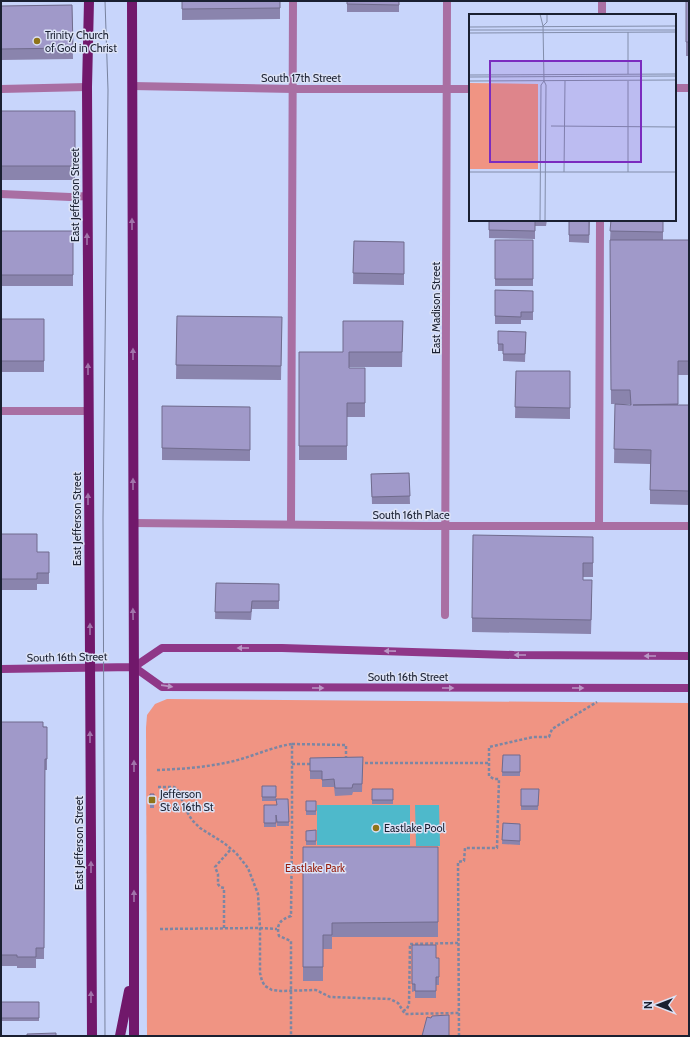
<svg xmlns="http://www.w3.org/2000/svg" width="690" height="1037" font-family="Cabin,sans-serif">
  <style>
    .green { fill: #f09483 }
    .water { fill: #4eb9cb }
    .lines { fill: none; stroke-linecap: round; stroke-linejoin: round }
    .path { stroke: #7c86a3; stroke-width: 2.5; stroke-dasharray: 3 2; stroke-linecap: butt }
    .service { stroke: #a96fa3; stroke-width: 8 }
    .minor { stroke: #a96fa3; stroke-width: 8 }
    .secondary { stroke: #8f3788; stroke-width: 8 }
    .primary { stroke: #71186b; stroke-width: 10 }
    .tram { stroke: #78829e; stroke-width: 1 }
    .wall { fill: #8a84ad }
    .building { fill: #a099c9; stroke: #706b8d }
    .oneway { fill: #a173aa }
    .oneway2 { fill: #b995c4 }
    .poi-dot { fill: #8f7419; stroke: #dce2f6; stroke-width: 1.5 }
    .labels { text-anchor: middle; dominant-baseline: central; stroke-width: 3; stroke-linejoin: round; paint-order: stroke }
    .poi-label { font-size: 11px; fill: #1a2031; stroke: #dce2f6; text-anchor: start }
    .street-label { font-size: 11px; fill: #1a2031; stroke: #dce2f6 }
    .park-label { font-size: 11px; fill: #951d0d; stroke: #dce2f6 }
    .inset-road { fill: none; stroke: #828daa; stroke-width: 1 }
    .view { fill: #7b2cbf; fill-opacity: 0.15; stroke: #7b2cbf; stroke-width: 2 }
    .inset-edge { fill: none; stroke: #1a2031; stroke-width: 2 }
  </style>
  <rect width="100%" height="100%" fill="#c8d5fb"/>
  <!-- green -->
  <path class="green" d="M167,699L689,703V1036H147L146,728L147,715L155,704Z"/>
  <!-- water -->
  <path class="water" d="M317,805H410V845H317Z
    M415,805H439L440,846H416Z"/>
  <g class="lines">
    <!-- path -->
    <path class="path" d="M292,744L346,745V760
      M360,763H488
      M292,764H313
      M157,770C183,769 209,767 234,761C254,756 272,747 292,744V832L291,916C280,920 276,924 279,936L291,941V1036
      M158,787H174L177,789L181,797L184,807L192,820L200,828L224,843L236,853L248,868L258,894L260,928V973L262,981L265,986L272,990L281,991L316,990L330,997L390,999L398,1003L405,1014L459,1013
      M224,928V888L220,887L218,884V874L215,867L231,849
      M160,929L260,928L277,929
      M403,1011L407,1009L409,1004L410,944L458,943
      M459,1036L458,862L464,861L465,848H497L499,779H494L489,776V747L533,737H549L552,729L597,702"/>
    <!-- service -->
    <path class="service" d="M602,1V15
      M1,194L70,197L87,196
      M1,411H88
      M291,524L293,1
      M599,526L600,220"/>
    <!-- minor -->
    <path class="minor" d="M132,86L293,89H470
      M675,88H689
      M1,89L87,87
      M133,523L425,526H689
      M445,615L447,1"/>
    <!-- secondary -->
    <path class="secondary" d="M134,667L162,687L689,688
      M1,669L134,667L162,648H282L514,655L689,656"/>
    <!-- primary -->
    <path class="primary" d="M89,1L87,87L92,1036
      M132,1L134,693V1036
      M120,1036L129,991"/>
    <!-- tram -->
    <path class="tram" d="M105,1036L103,518L108,90L105,1"/>
  </g>
  <!-- wall -->
  <path class="wall" d="M182,1L280,8V19L182,20Z
    M347,1H399V12H347Z
    M686,1H689V56H686Z
    M72,5L73,59L1,60V6Z
    M1,111H75V180H1Z
    M489,220H547L546,226H535V239L489,238Z
    M569,220H590L589,243L569,242Z
    M611,220H663V240H689V375H678V405H689V505L650,504V464L614,463L615,404L630,405V404H611L610,240Z
    M1,231H73V286H1Z
    M495,240H533V286H495Z
    M354,241L404,242V285L353,284Z
    M495,290L533,291V320H521V324H495Z
    M177,316L282,317L281,380L176,379Z
    M1,319H44V372H1Z
    M403,321L402,367H349V368H365V417H347V460H299V352H343Z
    M526,332L525,362L503,361V351H498V344Z
    M516,371H570V419L515,418Z
    M162,406L250,407V461L162,460Z
    M409,473L410,504H372L371,474Z
    M1,534L37,552H49V584H37V590H1Z
    M593,551V577H583V580L592,595L591,634L472,632V618Z
    M216,583L279,584V609H252L251,620L215,619Z
    M1,722L47,727V770H45L44,959H36V968H17V966H1Z
    M503,755H520V776H502Z
    M363,757L362,792H353L352,795L335,796L334,787H322V779H310V758Z
    M262,786H276V801H262Z
    M372,789H393V804H372Z
    M521,789H539L538,810H521Z
    M150,794H154V808H150Z
    M288,799L289,826H277L276,819V827H264V805H276Z
    M306,801H316V815H306Z
    M503,823L520,824V845L502,844Z
    M316,830V845H306V831Z
    M303,847H438V937H332V949H323V981H303Z
    M412,945L436,958H439V985H436V998H415V991L412,992Z
    M1,1002H39V1021H1Z"/>
  <!-- building -->
  <path class="building" d="M182,1H280V8L182,9Z
    M347,1H399V5L347,4Z
    M686,1H689V42H686Z
    M72,5L73,48L1,49V6Z
    M1,111H75V166H1Z
    M489,220H535V231L489,230Z
    M569,220H589V235H569Z
    M611,220H663V232L610,231Z
    M1,231H73V275H1Z
    M495,240H533V279H495Z
    M610,240H689V361H678V404L633,405H689V491L650,490L651,450L614,449L615,404L631,405L630,390H611Z
    M354,241L404,242V274L353,273Z
    M495,290L533,291V312H521V317L495,316Z
    M177,316L282,317L281,366L176,365Z
    M1,319H44V361H1Z
    M343,321H403L402,352H349V368H365V403H347V446H299V352H343Z
    M498,331L526,332L525,354H503V344H498Z
    M516,371H570V408L515,407Z
    M162,406L250,407V450L162,448Z
    M409,473L410,496L372,497L371,474Z
    M1,534H37V552H49V573H37V579H1Z
    M473,535L593,537V563H583V580H592L591,620L472,618Z
    M216,583L279,584V601H252L251,612H215Z
    M1,722H43V727H47V759H45L44,948H36V957H17V955H1Z
    M503,755H520V772H502Z
    M363,757L362,784H353L352,788H335L334,779L322,780V771H310V758Z
    M262,786H276V797H262Z
    M372,789H393V800H372Z
    M521,789H539L538,806H521Z
    M150,794H154V804H150Z
    M276,799H288L289,822H277L276,815V823H264V805H277Z
    M306,801H316V811H306Z
    M503,823L520,824V841L502,840Z
    M316,830V841H306V831Z
    M303,847H438V922L332,923V935H323V967H303Z
    M412,945H436V958H439V977H436V991H415V984H412Z
    M1,1002H39V1018H1Z
    M449,1015V1036H422L427,1017L431,1018L432,1016Z
    M56,1033V1036H27V1034Z"/>
  <!-- one-way arrows -->
  <defs><path id="oneway-solid" d="M-6-.8H1V-3.2L6.5 0L1 3.2V.8H-6Z"/></defs>
  <g class="oneway">
    <use href="#oneway-solid" transform="translate(132 224) rotate(-90)"/>
    <use href="#oneway-solid" transform="translate(87 239) rotate(-90)"/>
    <use href="#oneway-solid" transform="translate(133 354) rotate(-90)"/>
    <use href="#oneway-solid" transform="translate(88 369) rotate(-90)"/>
    <use href="#oneway-solid" transform="translate(133 484) rotate(-90)"/>
    <use href="#oneway-solid" transform="translate(88 499) rotate(-90)"/>
    <use href="#oneway-solid" transform="translate(133 614) rotate(-91)"/>
    <use href="#oneway-solid" transform="translate(90 629) rotate(-90)"/>
    <use href="#oneway-solid" transform="translate(90 737) rotate(-90)"/>
    <use href="#oneway-solid" transform="translate(134 766) rotate(-90)"/>
    <use href="#oneway-solid" transform="translate(91 867) rotate(-90)"/>
    <use href="#oneway-solid" transform="translate(134 896) rotate(-90)"/>
    <use href="#oneway-solid" transform="translate(91 997) rotate(-90)"/>
  </g>
  <g class="oneway2">
    <use href="#oneway-solid" transform="translate(243 648) rotate(180)"/>
    <use href="#oneway-solid" transform="translate(390 651) rotate(-179)"/>
    <use href="#oneway-solid" transform="translate(520 655) rotate(-180)"/>
    <use href="#oneway-solid" transform="translate(650 656) rotate(-180)"/>
    <use href="#oneway-solid" transform="translate(167 686) rotate(8)"/>
    <use href="#oneway-solid" transform="translate(318 688)"/>
    <use href="#oneway-solid" transform="translate(448 688)"/>
    <use href="#oneway-solid" transform="translate(578 688)"/>
  </g>
  <!-- markers -->
  <g class="poi-dot">
    <circle cx="37" cy="41" r="4"/>
    <rect x="148" y="796" width="8" height="8" rx="2"/>
    <circle cx="376" cy="828" r="4"/>
  </g>
  <g class="labels">
    <!-- poi labels -->
    <g class="poi-label">
      <text x="45" y="35">Trinity Church<tspan x="45" dy="13">of God in Christ</tspan></text>
      <text x="160" y="794">Jefferson<tspan x="160" dy="13">St &amp; 16th St</tspan></text>
      <text x="384" y="828">Eastlake Pool</text>
    </g>
    <!-- street labels -->
    <g class="street-label">
      <text x="301" y="78">South 17th Street</text>
      <text transform="translate(75 195) rotate(-90)">East Jefferson Street</text>
      <text transform="translate(436 308) rotate(-90)">East Madison Street</text>
      <text x="411" y="515">South 16th Place</text>
      <text transform="translate(77 519) rotate(-90)">East Jefferson Street</text>
      <text transform="translate(67 657) rotate(-1)">South 16th Street</text>
      <text x="408" y="677">South 16th Street</text>
      <text transform="translate(79 843) rotate(-90)">East Jefferson Street</text>
    </g>
    <!-- park labels -->
    <g class="park-label">
      <text x="315" y="868">Eastlake Park</text>
    </g>
  </g>
  <!-- overview -->
  <g transform="translate(469 14)">
    <rect width="207" height="207" fill="#c8d5fb"/>
    <path d="M0,69L69,70V155H0Z" fill="#f09483"/>
    <path class="inset-road" d="M71,0L74,12L75,67L77,71L76,207M74,12L78,8V0M0,13L207,12M0,16H207M159,18V60M0,19L207,18M0,61L207,60M0,63L207,62M0,67L207,66M82,112L207,113M0,158H207M95,158L96,67M159,158V67M71,207L72,71L75,67"/>
    <path class="view" d="M21,47H172V148H21Z"/>
    <rect width="207" height="207" class="inset-edge"/>
  </g>
  <!-- border -->
  <rect width="690" height="1037" fill="none" stroke="#1a2031" stroke-width="4"/>
  <!-- north arrow -->
  <g transform="translate(658 1005) rotate(270)" stroke="#dce2f6" stroke-width="3" paint-order="stroke">
  <path d="M0-3L7 15L0 10L-7 15Z" fill="#1a2031"/>
  <text y="-6" font-size="11" font-weight="bold" text-anchor="middle" fill="#1a2031">N</text>
  </g>
</svg>
